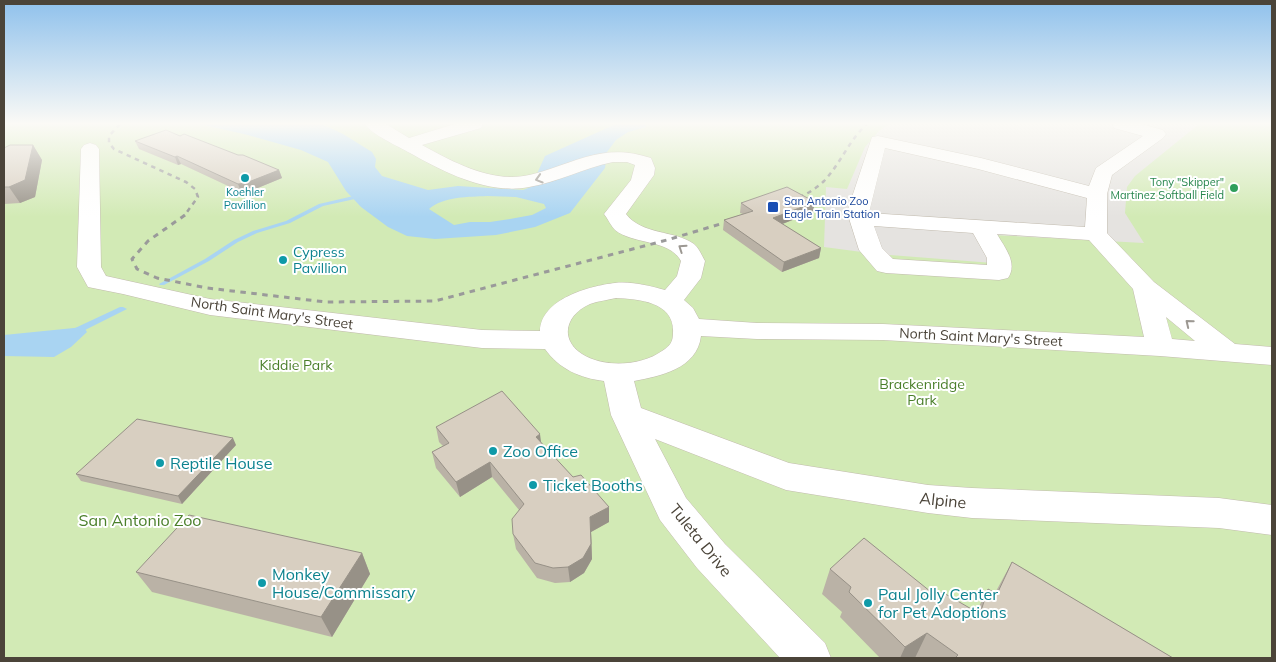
<svg xmlns="http://www.w3.org/2000/svg" width="1276" height="662" font-family="Mulish,sans-serif">
  <style>
    .green { fill: #d2eab5 }
    .parking { fill: #e5e3e0 }
    .water { fill: #a9d4f2; fill-rule: evenodd }
    .lines { fill: none; stroke-linecap: round; stroke-linejoin: round }
    .stream { fill: #a9d4f2; fill-rule: evenodd }
    .minor-casing { stroke: #c2bbae; stroke-width: 1 }
    .minor { fill: #fff; fill-rule: evenodd }
    .rail-far1 { stroke: #9a9a9a; stroke-width: 2.5; stroke-dasharray: 4.5 4.5; stroke-linecap: butt }
    .rail { stroke: #9a9a9a; stroke-width: 3; stroke-dasharray: 5.5 5.5; stroke-linecap: butt }
    .wall { fill: #bab2a6 }
    .shaded-wall { fill: #979187 }
    .building { fill: #d8cfc1; stroke: #979187 }
    .oneway { stroke: #9c9892 }
    .culture-dot { fill: #0f9aa8; stroke: #fff; stroke-width: 2 }
    .leisure-dot { fill: #2e9e5b; stroke: #fff; stroke-width: 2 }
    .transit-dot { fill: #1a4fb4; stroke: #fff; stroke-width: 2 }
    .labels { text-anchor: middle; dominant-baseline: central; stroke-width: 4; stroke-linejoin: round; paint-order: stroke }
    .far-leisure-label { font-size: 11px; fill: #27864d; stroke: #fff; text-anchor: end }
    .far-culture-label { font-size: 11px; fill: #0d838f; stroke: #fff }
    .far-transit-label { font-size: 11px; fill: #164399; stroke: #fff; text-anchor: start }
    .culture-label { font-size: 14px; fill: #0d838f; stroke: #fff; text-anchor: start }
    .street-label { font-size: 14px; fill: #4b4439; stroke: #fff }
    .park-label { font-size: 14px; fill: #4a7f2a; stroke: #fff }
    .near-culture-label { font-size: 16px; fill: #0d838f; stroke: #fff; text-anchor: start }
    .near-street-label { font-size: 16px; fill: #4b4439; stroke: #fff }
    .near-park-label { font-size: 16px; fill: #4a7f2a; stroke: #fff }
  </style>
  <rect width="100%" height="100%" fill="#f6f3ec"/>
  <!-- green -->
  <path class="green" d="M4,124H1272V658H4Z"/>
  <!-- parking -->
  <path class="parking" d="M889,124H1199L1135,176L1127,187L1125,213L1144,243L993,235L1006,264L877,254L824,247L826,187L847,189L865,147L879,131Z"/>
  <!-- water -->
  <path class="water" d="M199,124H322L343,134L372,152L376,159L375,167L382,176L428,190L458,186L523,190L531,187L545,156L616,124H646V127L628,132L616,140L607,152L605,168L570,213L535,227L496,235L435,239L407,236L388,227L361,207L346,191L328,162L301,150L244,134ZM487,196L516,197L544,204L546,208L532,215L510,219L490,222H470L454,225L429,209C444,196 469,197 487,196Z
    M84,327L87,332L71,347L54,357L4,356V335Z"/>
  <g class="lines">
    <!-- stream -->
    <path class="stream" d="M362,194L365,196L364,197L323,206L290,223L257,233L238,242L209,261L164,285H160L159,284L205,259L234,240L253,231L286,221L319,204Z
      M120,307H123L127,309L79,333H73L72,331L73,329Z"/>
    <defs>
      <path id="minor" d="M365,124H386L409,138L455,124H483L481,128L422,145C449,160 481,177 512,177C525,177 538,173 550,169C588,156 611,145 651,158L655,168L654,175L626,214C642,235 674,230 694,244C699,248 702,256 705,261L701,278L684,300L693,308L699,319L757,323L883,324L1144,337L1133,289L1089,240L997,234C1005,248 1018,263 1008,278L999,280L886,273L877,271L859,250L847,212L872,137L878,136L981,158L1089,186L1096,168L1143,136L1114,128L1112,124H1141L1163,130L1166,134L1163,138L1112,175L1107,194V233L1154,282L1235,344L1272,347V365L1160,356L883,340L757,339L701,336C697,369 660,376 634,381L641,408L789,463L928,485L972,488L1219,498L1272,505V535L1219,528L972,518L928,513L786,490L655,439L686,498L725,544L825,643L831,658H780L697,568L660,520L611,415L604,381C580,378 559,369 545,349L482,348L210,315L123,294L88,287L77,267L81,149L84,145L90,143L96,145L99,149L101,267L106,276L210,299L482,330L540,331C541,299 589,286 615,283C631,281 650,286 665,290L677,276L681,261C669,239 634,245 615,230C611,226 608,219 604,214L631,180L635,165L627,162H613C584,168 558,182 529,187C488,195 444,172 410,153C398,146 372,135 365,124ZM885,148L978,169L1087,198L1085,227L869,213ZM874,226L973,233L987,258V265L893,259L882,248ZM616,298C639,299 675,302 673,333C673,342 670,346 662,351C641,366 604,368 582,354C558,338 567,314 590,304C598,301 608,300 616,298ZM1166,317L1195,341L1172,339Z"/>
    </defs>
    <!-- minor casing -->
    <use href="#minor" class="minor-casing"/>
    <!-- minor -->
    <use href="#minor" class="minor"/>
    <!-- rail-far1 -->
    <path class="rail-far1" d="M120,124L109,136V143L114,149L186,182L195,189L198,197L184,216
      M791,201C803,196 815,190 824,181C841,163 849,140 867,124"/>
    <!-- rail -->
    <path class="rail" d="M185,215L148,241L132,259L137,269L157,278L207,288L326,302L435,301L667,240L737,219"/>
  </g>
  <!-- wall -->
  <path class="wall" d="M180,136L279,170L282,178L250,191L241,192L181,164L178,165L139,149L135,141Z
    M33,145L42,160L35,197L20,203L4,204V148Z
    M741,203L813,212L782,224L821,248L819,258L782,272L723,230L724,220L743,214L740,213Z
    M436,427L541,443L609,522L591,532L592,559L584,573L570,582L555,583L537,578L516,549L513,534L519,510L492,477L460,497L436,468L432,452L443,446L439,442Z
    M236,445L182,504L81,481L76,474Z
    M362,553L370,574L332,637L152,592L136,572Z
    M1012,562L1173,658H880L840,617L842,612L822,594L830,569L936,596L976,612L988,589L995,593Z"/>
  <!-- shaded-wall -->
  <path class="shaded-wall" d="M33,145L42,160L35,197L20,203L9,187Z
    M177,156L181,164L178,165L175,157Z
    M279,170L282,178L250,191L241,192L238,184Z
    M815,202L813,212L772,228L773,218Z
    M821,248L819,258L782,272L784,262Z
    M540,434L542,449L536,437Z
    M233,438L236,445L182,504L178,496Z
    M490,462L492,477L460,497L456,482Z
    M609,507V522L591,532L592,559L584,573L570,582L568,567L590,517Z
    M362,553L370,574L332,637L321,617Z
    M927,633L915,658H900L905,647Z"/>
  <!-- building -->
  <path class="building" d="M166,130L180,136L184,134L238,155H243L279,170L246,183L238,184L177,156L175,157L135,141Z
    M10,145H33L25,180L9,187H4V148Z
    M787,187L815,202L773,218L821,248L784,262L724,220L753,211L741,203Z
    M502,391L540,434L536,437L573,477L581,475L609,507L590,517L591,544L583,558L568,567L553,568L535,563L513,534L512,519L524,504L490,462L456,482L432,452L449,443L436,427Z
    M137,419L233,438L178,496L76,474Z
    M189,515L362,553L321,617L136,572Z
    M864,538L936,596L942,592L980,614L988,589L997,594L1012,562L1173,658H955L958,655L927,633L905,647L849,592L851,587L830,569Z"/>
  <!-- one-way arrows -->
  <defs><path id="oneway-chevron" d="M-2-3.5L2.5 0L-2 3.5" fill="none" stroke-width="1.6" stroke-linecap="round" stroke-linejoin="round" transform="scale(1.25)"/></defs>
  <g class="oneway">
    <use href="#oneway-chevron" transform="translate(539 179) rotate(163)"/>
    <use href="#oneway-chevron" transform="translate(682 248) rotate(-146)"/>
    <use href="#oneway-chevron" transform="translate(1189 323) rotate(-141)"/>
  </g>
  <!-- sky -->
  <linearGradient id="sky" x2="0" y2="1"><stop stop-color="#8fc1ec"/><stop offset="0.57" stop-color="#fbfaf6"/><stop offset="1" stop-color="#fbfaf6" stop-opacity="0"/></linearGradient>
  <rect width="1276" height="217" fill="url(#sky)"/>
  <!-- markers -->
  <g class="culture-dot">
    <circle cx="245" cy="178" r="5"/>
    <circle cx="283" cy="260" r="5"/>
    <circle cx="493" cy="451" r="5"/>
    <circle cx="160" cy="463" r="5"/>
    <circle cx="533" cy="485" r="5"/>
    <circle cx="262" cy="583" r="5"/>
    <circle cx="868" cy="603" r="5"/>
  </g>
  <circle class="leisure-dot" cx="1234" cy="188" r="5"/>
  <rect class="transit-dot" x="767" y="201" width="12" height="12" rx="2.5"/>
  <g class="labels">
    <!-- far-leisure labels -->
    <g class="far-leisure-label">
      <text x="1224" y="182">Tony "Skipper"<tspan x="1224" dy="13">Martinez Softball Field</tspan></text>
    </g>
    <!-- far-culture labels -->
    <g class="far-culture-label">
      <text x="245" y="192">Koehler<tspan x="245" dy="13">Pavillion</tspan></text>
    </g>
    <!-- far-transit labels -->
    <g class="far-transit-label">
      <text x="784" y="201">San Antonio Zoo<tspan x="784" dy="13">Eagle Train Station</tspan></text>
    </g>
    <!-- culture labels -->
    <g class="culture-label">
      <text x="293" y="252">Cypress<tspan x="293" dy="16">Pavillion</tspan></text>
    </g>
    <!-- street labels -->
    <g class="street-label">
      <text transform="translate(272 313) rotate(8)">North Saint Mary's Street</text>
      <text transform="translate(981 337) rotate(3)">North Saint Mary's Street</text>
    </g>
    <!-- park labels -->
    <g class="park-label">
      <text x="296" y="365">Kiddie Park</text>
      <text x="922" y="384">Brackenridge<tspan x="922" dy="16">Park</tspan></text>
    </g>
    <!-- near-culture labels -->
    <g class="near-culture-label">
      <text x="503" y="451">Zoo Office</text>
      <text x="170" y="463">Reptile House</text>
      <text x="543" y="485">Ticket Booths</text>
      <text x="272" y="574">Monkey<tspan x="272" dy="18">House/Commissary</tspan></text>
      <text x="878" y="594">Paul Jolly Center<tspan x="878" dy="18">for Pet Adoptions</tspan></text>
    </g>
    <!-- near-street labels -->
    <g class="near-street-label">
      <text transform="translate(943 500) rotate(6)">Alpine</text>
      <text transform="translate(701 540) rotate(51)">Tuleta Drive</text>
    </g>
    <!-- near-park labels -->
    <g class="near-park-label">
      <text x="140" y="520">San Antonio Zoo</text>
    </g>
  </g>
  <!-- border -->
  <rect width="1276" height="662" fill="none" stroke="#4b4439" stroke-width="10"/>
</svg>
